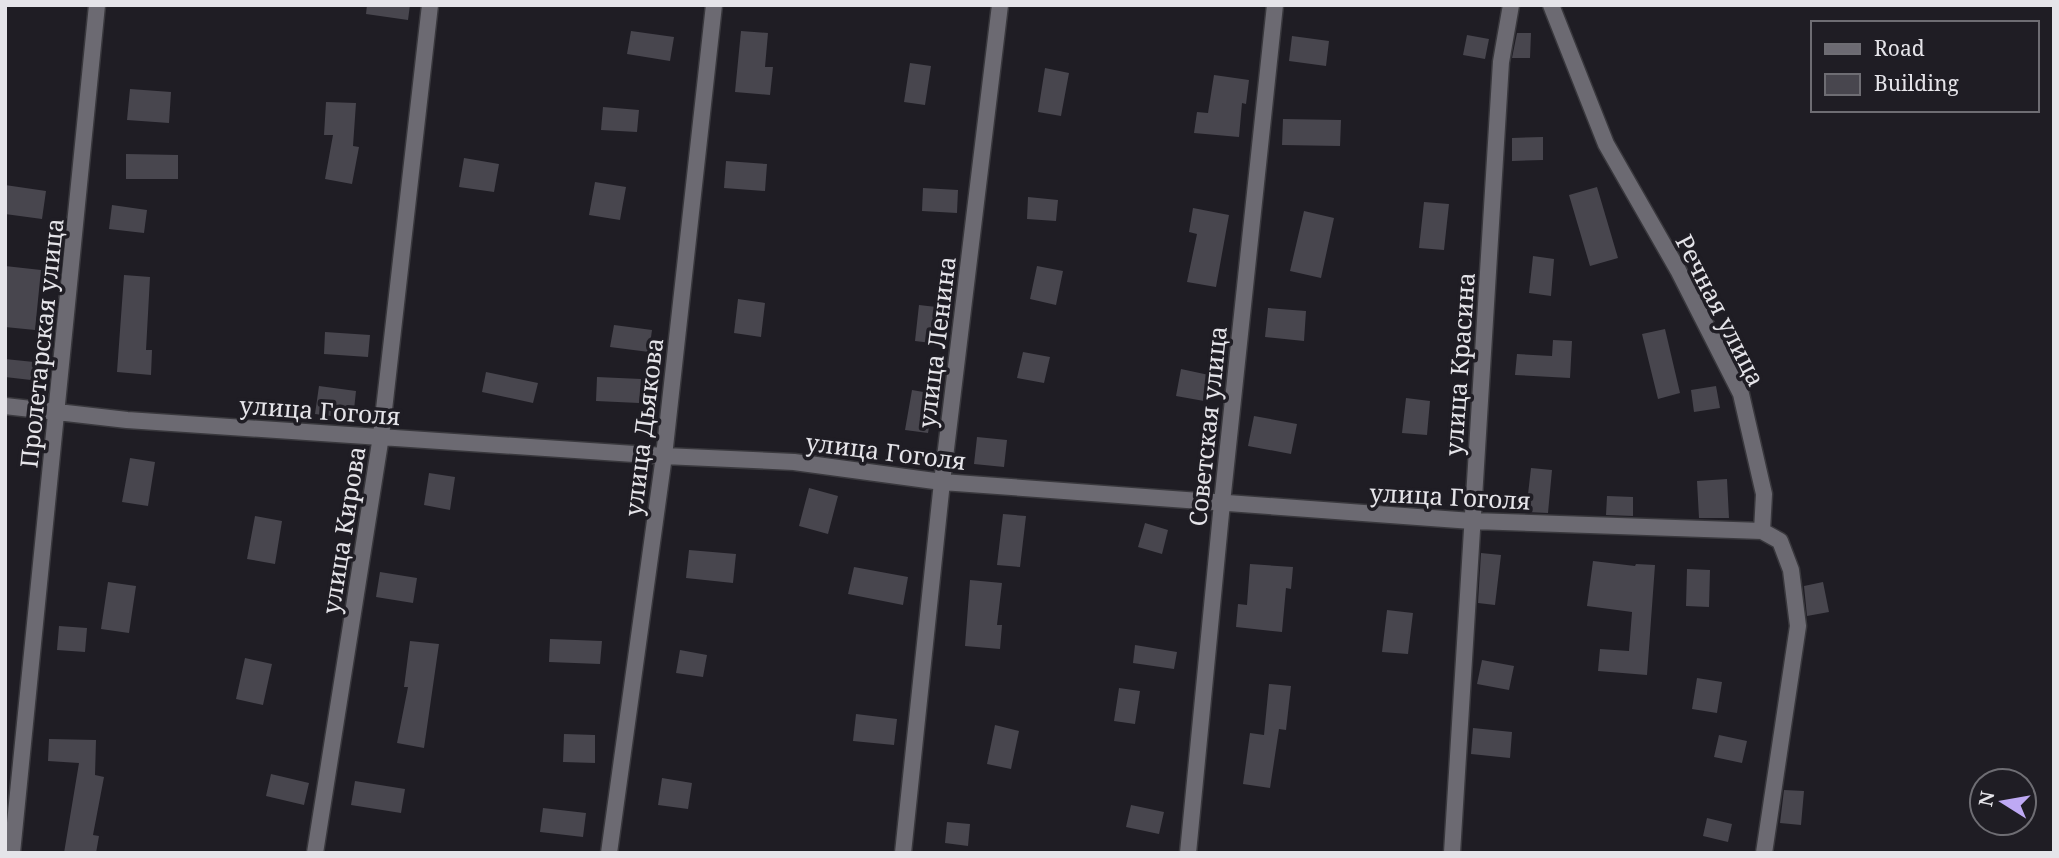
<svg xmlns="http://www.w3.org/2000/svg" width="2059" height="858" font-family="'Noto Serif',serif">
  <style>
    .building { fill: #48464e }
    .lines { fill: none; stroke-linecap: round; stroke-linejoin: round }
    .minor-casing { stroke: #39383d; stroke-width: 19 }
    .minor { stroke: #6c6a72; stroke-width: 16 }
    .labels { text-anchor: middle; dominant-baseline: central; stroke-width: 7; stroke-linejoin: round; paint-order: stroke }
    .street-label { font-size: 24px; fill: #e5e4e9; stroke: #1f1d24 }
  </style>
  <rect width="100%" height="100%" fill="#1f1d24"/>
  <!-- building -->
  <path class="building" d="M367,5H410L408,20L366,14Z
    M631,31L674,37L670,61L627,54Z
    M741,31L768,33L765,67H773L770,95L735,92Z
    M1517,33H1531L1530,58H1512Z
    M1467,35L1489,39L1485,59L1463,55Z
    M1292,36L1329,41L1326,66L1289,61Z
    M910,63L931,66L925,105L904,102Z
    M1045,68L1069,73L1061,116L1038,112Z
    M1214,75L1249,80L1246,104L1242,103L1239,137L1194,133L1197,112L1208,113Z
    M130,89L171,92L169,123L127,120Z
    M326,102L356,103L353,146L359,147L352,184L325,179L333,135H324Z
    M603,107L639,110L637,132L601,130Z
    M1283,119L1341,120L1340,146L1282,145Z
    M1543,137V160L1512,161V138Z
    M126,154L178,155V179H126Z
    M464,158L499,164L494,192L459,187Z
    M726,161L767,164L765,191L724,188Z
    M595,182L626,187L620,220L589,215Z
    M5,185L46,191L42,219L5,214Z
    M1597,187L1618,258L1590,266L1569,195Z
    M923,188L958,190L957,213L922,211Z
    M1028,197L1058,200L1056,221L1027,219Z
    M1424,202L1449,204L1444,250L1419,248Z
    M112,205L147,210L144,233L109,229Z
    M1193,208L1229,215L1216,287L1187,282L1197,234L1189,232Z
    M1304,211L1334,218L1321,278L1290,271Z
    M1533,256L1554,259L1551,296L1529,293Z
    M5,266L41,270L35,330L5,327Z
    M1037,266L1063,271L1056,305L1030,299Z
    M124,275L150,277L146,350H152L151,375L117,372Z
    M738,299L765,303L761,337L734,333Z
    M919,305L945,308L940,344L915,341Z
    M1268,308L1306,311L1304,341L1265,337Z
    M614,325L652,330L649,352L610,347Z
    M1665,329L1680,393L1658,399L1642,334Z
    M325,332L370,335L368,357L324,354Z
    M1553,340L1572,341L1570,378L1515,375L1517,354L1552,356Z
    M1023,352L1050,357L1044,383L1017,378Z
    M5,359L34,362L31,380L5,377Z
    M1181,369L1209,375L1204,401L1176,396Z
    M486,372L538,383L533,403L482,392Z
    M597,377L641,379L639,403L596,401Z
    M319,386L356,391L353,419L315,414Z
    M1716,386L1720,408L1694,412L1691,390Z
    M912,390L935,394L928,433L905,430Z
    M1406,398L1430,401L1427,435L1402,433Z
    M1254,416L1297,424L1291,454L1248,446Z
    M977,437L1007,440L1004,467L974,464Z
    M130,458L155,462L148,506L122,502Z
    M1531,468L1552,470L1548,513L1526,512Z
    M429,473L455,477L450,510L424,505Z
    M1727,479L1729,518H1699L1697,481Z
    M809,488L838,496L828,534L799,526Z
    M1607,496L1633,497V516L1606,515Z
    M1003,514L1026,516L1020,567L997,565Z
    M255,516L282,521L275,564L247,559Z
    M1145,523L1168,530L1162,554L1138,547Z
    M689,550L736,554L733,583L686,578Z
    M1481,553L1501,555L1495,605L1478,603Z
    M1593,561L1635,566L1636,564L1655,565L1647,675L1598,671L1600,649L1629,651L1632,612L1587,606Z
    M1250,564L1293,567L1291,589L1286,588L1282,632L1236,627L1238,604L1247,605Z
    M854,567L908,577L903,605L848,594Z
    M1687,569L1710,570L1709,607L1686,606Z
    M380,572L417,578L413,603L376,597Z
    M970,580L1002,583L997,625H1002L1000,649L965,646Z
    M108,582L136,586L129,633L101,629Z
    M1823,582L1829,612L1807,616L1804,586Z
    M1387,610L1413,613L1408,654L1382,652Z
    M59,626L87,628L85,652L57,650Z
    M550,639L602,641L600,664L549,662Z
    M410,641L439,644L424,748L397,743L408,687H404Z
    M1135,645L1177,652L1174,669L1133,663Z
    M680,650L707,655L703,677L676,673Z
    M245,658L272,664L263,705L236,699Z
    M1482,660L1514,666L1509,690L1477,684Z
    M1697,678L1722,682L1717,713L1692,709Z
    M1269,684L1291,686L1286,730L1279,729L1270,788L1243,784L1250,733L1264,735Z
    M1119,688L1140,691L1135,724L1114,721Z
    M856,714L897,719L894,745L853,741Z
    M995,725L1019,731L1011,769L987,764Z
    M1473,728L1512,732L1510,758L1471,754Z
    M564,734L595,735V763L563,762Z
    M1719,735L1747,741L1742,763L1714,757Z
    M49,739L96,740L95,775L104,777L93,835L99,836L96,853H64L79,763L48,761Z
    M271,774L309,783L304,805L266,796Z
    M662,778L692,783L688,809L658,805Z
    M355,781L405,789L401,813L351,805Z
    M1784,790L1804,791L1801,825L1780,823Z
    M1131,805L1164,812L1159,834L1126,827Z
    M543,808L586,813L583,837L540,832Z
    M1707,818L1732,824L1728,842L1703,836Z
    M947,822L970,824L968,846L945,843Z"/>
  <g class="lines">
    <defs>
      <path id="minor" d="M1551,5L1606,144L1678,270L1741,394L1764,494L1762,531L1780,541L1791,570L1798,626L1764,853
        M5,406L127,420L664,456L794,462L942,482L1472,521L1762,531
        M12,853L97,5
        M315,853L381,436L430,5
        M609,853L664,456L714,5
        M903,853L942,482L1000,5
        M1188,853L1222,503L1275,5
        M1452,853L1501,62L1511,5"/>
    </defs>
    <!-- minor casing -->
    <use href="#minor" class="minor-casing"/>
    <!-- minor -->
    <use href="#minor" class="minor"/>
  </g>
  <g class="labels">
    <!-- street labels -->
    <g class="street-label">
      <text transform="translate(1721 310) rotate(63)">Речная улица</text>
      <text transform="translate(936 342) rotate(-83)">улица Ленина</text>
      <text transform="translate(41 343) rotate(-84)">Пролетарская улица</text>
      <text transform="translate(1459 364) rotate(-86)">улица Красина</text>
      <text transform="translate(320 410) rotate(4)">улица Гоголя</text>
      <text transform="translate(1207 426) rotate(-84)">Советская улица</text>
      <text transform="translate(643 427) rotate(-83)">улица Дьякова</text>
      <text transform="translate(886 451) rotate(7)">улица Гоголя</text>
      <text transform="translate(1450 496) rotate(3)">улица Гоголя</text>
      <text transform="translate(343 530) rotate(-81)">улица Кирова</text>
    </g>
  </g>
  <!-- border -->
  <rect width="2059" height="858" fill="none" stroke="#e5e4e9" stroke-width="14"/>
  <!-- legend -->
  <rect x="1811" y="21" width="228" height="91" fill="#1f1d24" stroke="#6e6d73" stroke-width="2"/>
  <rect x="1825" y="44" width="35" height="10" fill="#6c6a72" stroke="#6e6d73" stroke-width="2"/>
  <text x="1874" y="56" font-size="21" fill="#e5e4e9">Road</text>
  <rect x="1825" y="74" width="35" height="21" fill="#48464e" stroke="#6e6d73" stroke-width="2"/>
  <text x="1874" y="91" font-size="21" fill="#e5e4e9">Building</text>
  <!-- north arrow -->
  <g transform="translate(2003 802) rotate(281)"><circle r="33" fill="#1f1d24" stroke="#6e6d73" stroke-width="2"/>
  <path d="M0-5L12 26L0 18L-12 26Z" fill="#bea9f4"/>
  <text y="-10" font-size="19" font-weight="bold" text-anchor="middle" fill="#e5e4e9">N</text>
  </g>
</svg>
